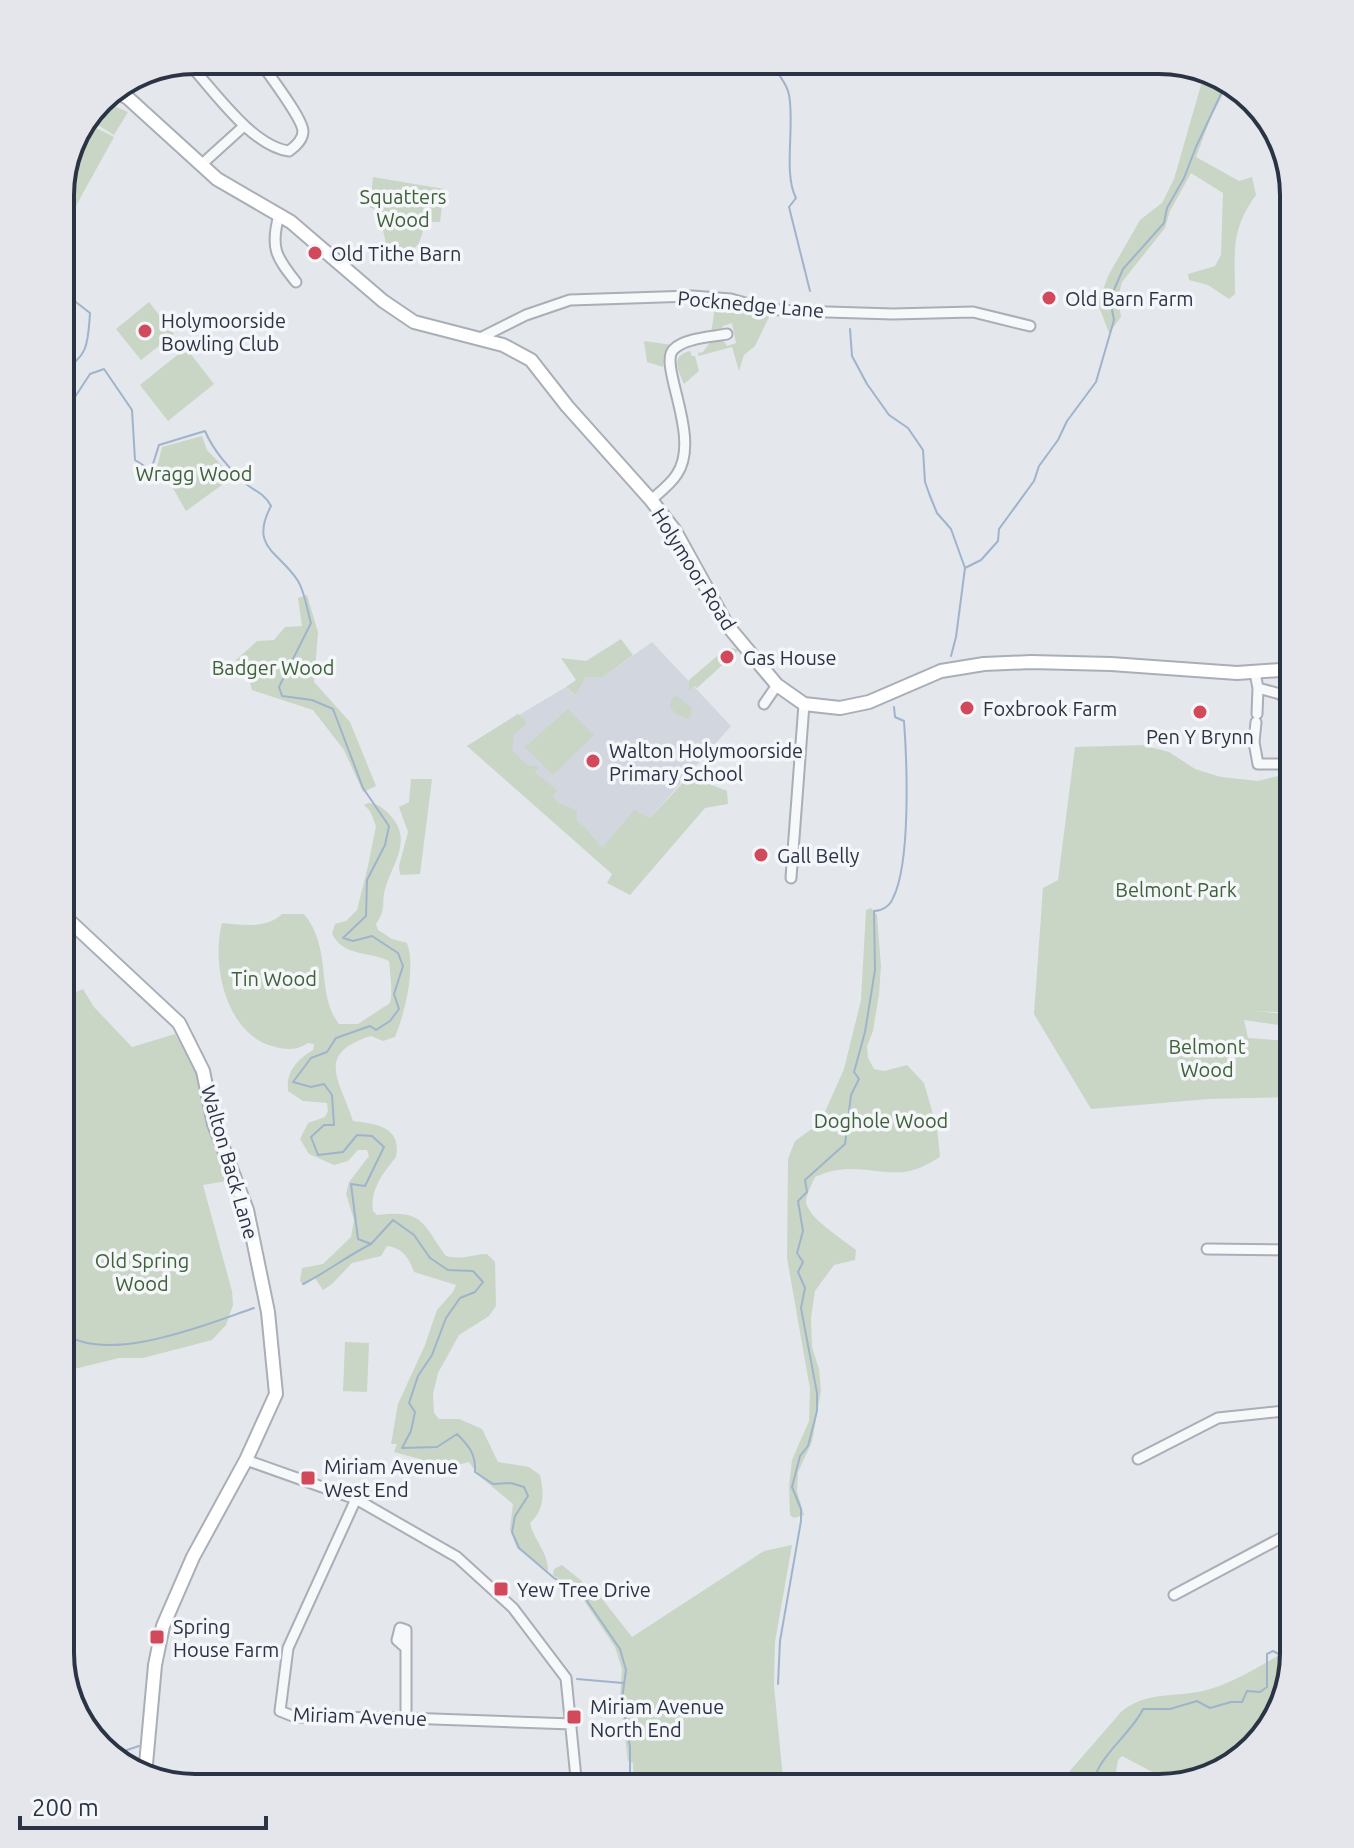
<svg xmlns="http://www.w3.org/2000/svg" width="1354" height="1848" font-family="Ubuntu,sans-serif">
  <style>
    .built { fill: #d2d6de }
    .green { fill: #c9d6c5 }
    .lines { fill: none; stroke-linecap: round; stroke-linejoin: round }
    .stream { stroke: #9fb4cc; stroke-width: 2 }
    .street-casing { stroke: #a9aeb7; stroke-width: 13 }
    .secondary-casing { stroke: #a9aeb7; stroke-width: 16 }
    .street { stroke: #f7f8fa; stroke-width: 9 }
    .secondary { stroke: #fff; stroke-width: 12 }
    .poi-dot { fill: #d1495b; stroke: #f4f6f9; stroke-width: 3 }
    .labels { text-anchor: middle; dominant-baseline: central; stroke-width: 7; stroke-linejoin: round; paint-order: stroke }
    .park-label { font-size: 20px; fill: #3f6138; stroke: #f4f6f9 }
    .poi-label { font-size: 20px; fill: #2b3445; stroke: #f4f6f9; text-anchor: start }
    .street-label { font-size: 20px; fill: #2b3445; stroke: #f4f6f9 }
    .rim { fill: none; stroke: #2b3445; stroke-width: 4 }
  </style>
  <rect width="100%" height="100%" fill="#e4e7ec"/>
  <!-- built -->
  <path class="built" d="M652,642L731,726L650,818L595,857L467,746L566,687L574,695L586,677H603Z"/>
  <!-- green -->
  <path class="green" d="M1205,71L1230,81L1211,117L1196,157L1239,181L1252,177L1256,195C1230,231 1235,252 1235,294L1229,299L1208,285L1189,280L1188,274L1215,266L1221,255L1223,193L1191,173L1170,211L1165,228L1122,282L1118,298L1121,317L1109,333L1098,304L1108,276L1140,220L1162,203L1174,179Z
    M100,100L128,112L114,135L88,119Z
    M88,124L114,137L72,213L60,228V185L74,135Z
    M373,177L444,189L440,222H424C421,249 415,251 389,256L378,209L370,208Z
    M716,300L770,315L755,346L744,355L739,371L732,347L698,356V353L703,352L710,342L723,340L727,346L736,343L732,323L723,326L722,330L711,334Z
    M149,302L174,334L141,360L116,329Z
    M644,341L672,345L666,354L663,367L647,362Z
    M186,348L214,384L168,421L140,385Z
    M690,351L692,356H695L699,371L684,384C678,370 670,356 690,351Z
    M202,436L207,450L233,477L186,511L171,485L155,476L162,447Z
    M307,595L318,632L314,682L350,722L376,786L363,792L344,750L313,710L252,690L248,676L236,660L257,641L274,640L285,627L302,626L298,598Z
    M621,639L633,655L603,677H586L575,695L566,687L576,680L561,658L586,661Z
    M732,648L739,650L697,688L694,686L689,691V680L722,652Z
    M677,696L692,708L691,715L688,719L676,714L670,707L672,698Z
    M568,709L594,735L553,775L525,747Z
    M518,714L525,720L526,725L514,734L512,750L527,765L539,767L535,773L557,790L553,797L558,803L577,810V822L584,826L602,848L634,810L650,818L689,776L727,791L728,804L705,808L630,895L607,883L612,874L467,746Z
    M1142,745L1169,752L1195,769L1221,777L1258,781L1294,772V1013L1254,1011L1294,1015V1027L1244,1020L1248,1038L1288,1041C1292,1055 1288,1064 1290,1076C1292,1084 1294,1089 1294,1097L1209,1099L1091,1109L1034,1014L1043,888L1058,880L1075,747Z
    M411,779H432L420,874L400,875L399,866L408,832L399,807L409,802Z
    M368,803C378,804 382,807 389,814C414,839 393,862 385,889C381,904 387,908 376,924L378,930L392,939L407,943C416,967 405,1013 395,1037L383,1041L371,1036C314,1054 340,1080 353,1121C377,1124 402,1127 396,1157C383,1173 370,1190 373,1211L377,1215C424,1209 422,1223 446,1256C466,1260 468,1255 487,1254L495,1262L496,1306L489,1316L459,1335L438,1373L433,1394L434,1413L439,1419H459L482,1429L498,1462L529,1467L540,1475C544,1492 545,1510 530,1523C534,1540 549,1554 548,1571L517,1548L510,1529L513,1504L478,1475L469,1462L449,1467L394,1452L397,1444H391L398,1404L425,1345L437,1310L453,1292L456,1285L414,1272C409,1258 403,1248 387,1246L381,1256L352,1263L332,1284L323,1290L315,1278L304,1285L300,1281L302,1268L323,1264L351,1237L354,1220L346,1194L349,1182L369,1156L367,1150H358L348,1161L334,1165L309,1154L300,1139L308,1123L325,1117L328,1111L327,1103L303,1101L288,1091C286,1071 297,1060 313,1050L314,1044L308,1043C296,1051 285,1050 272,1046C226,1033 211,965 222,923C242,925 267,929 282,914H304C333,949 315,993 339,1024H358L390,1003C393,995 390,972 389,961C369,951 344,957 332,934L335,924L346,921L357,910L368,866L376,826L370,811L364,805Z
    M871,908L877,915L881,966L879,994L873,1031L867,1046L868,1058L874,1069L884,1071L907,1065L924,1083L937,1128L940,1157C930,1163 916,1171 904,1172C871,1174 848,1161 815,1177C812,1184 807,1193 806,1201C806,1217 844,1240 856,1250L855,1260L834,1265L815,1291L811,1318L812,1347L819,1369L821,1391L812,1442L798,1472L797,1491L804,1515L794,1518L790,1515L789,1486L792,1460L809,1421L810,1389L787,1258L788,1159L795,1141L820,1123L844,1069L861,1000L866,910Z
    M83,989L94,1007L132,1047L175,1034L198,1074L232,1180L203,1185L232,1291L233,1305L226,1325L212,1340L143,1358H119L66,1371L60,1361V999Z
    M345,1342L369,1343L367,1392L343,1391Z
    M792,1545L775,1642L774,1686L783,1778L779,1788H634L633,1763L628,1761L620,1697L622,1669L615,1647L581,1596L553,1575L554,1569L562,1565L599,1595L632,1637L764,1551Z
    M1294,1647L1276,1721L1227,1770L1175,1784L1122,1756L1118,1760L1113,1788H1055L1121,1712C1148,1689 1179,1699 1210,1689C1240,1680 1267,1661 1294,1647Z"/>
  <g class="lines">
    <!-- stream -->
    <path class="stream" d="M775,60C774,74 787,81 789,95C795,124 783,174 796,198L789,207L810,291
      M850,329L852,356L867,384L889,415L908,428L923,450L925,482L930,496L937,513L951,529L965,568
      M60,373L61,370C89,359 88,340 90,313L72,299L60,294
      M60,395L63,402L73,400L90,374L104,369L132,410L135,460L151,470L159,445L205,431C213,450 230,470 246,484C255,491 265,494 271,506C249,548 279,551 298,581C305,592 307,610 311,623L279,687L282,696L312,700L333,709L363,788L389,826L385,845L367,880L366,916L343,938L353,941L372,936L398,953L403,966L394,994L399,1009L390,1021L376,1030L370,1026L336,1038L327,1052L311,1058L293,1082L311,1087L324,1084L332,1095L334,1125H324L311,1137L318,1155L343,1152L357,1135L372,1136L384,1147L365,1186L351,1184L358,1239L371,1244L393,1220L414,1235L430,1258L448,1270L473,1271L483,1282L475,1292L460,1298L446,1318L432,1355L418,1376L409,1403L415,1412L411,1431L402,1448L437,1447L457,1434C469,1446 476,1454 475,1472L493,1484L511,1483L524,1487L528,1496L515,1516L512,1532L519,1548L554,1578L585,1598L620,1649L626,1670L622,1699L630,1747V1788
      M951,656L956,637L965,568L981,560L998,541L999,529L1034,481L1039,466L1058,440L1067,421L1096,382L1114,320L1110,299L1123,269L1164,223L1167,208L1184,178L1196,147L1228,79
      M303,1284C327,1272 347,1256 371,1244
      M60,1330C102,1368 207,1324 254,1308
      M577,1679L623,1683
      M778,1684L780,1641L801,1521V1509L792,1487L800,1456L808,1446L817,1411V1393L801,1308L805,1288L798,1272L803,1262L797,1253L803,1231L798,1201L807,1192L805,1180L845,1144L851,1095L859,1079L854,1072L865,1032L875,970L874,911C882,911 890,906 893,898C911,863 907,762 904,721L895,717L894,707
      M112,1755L139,1746
      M1094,1788C1091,1761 1132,1734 1143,1709H1170L1197,1701L1210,1708L1231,1702H1242L1247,1691L1260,1692L1267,1687V1654L1273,1651L1292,1661"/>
    <defs>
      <path id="street" d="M188,63C214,90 251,146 289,151C296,146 303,140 303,131C302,117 268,74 259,60
        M202,164L244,126
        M279,215C270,248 276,257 296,282
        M478,339L526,315L570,300L692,296L731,299L767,309L795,311L893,314L973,312L1030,326
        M651,500C660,492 671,484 677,474C702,437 657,363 674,349C685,338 712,337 727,334
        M1255,673L1258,688L1280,694L1294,708
        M764,704L777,685
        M1257,714L1258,688
        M1256,722L1254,742L1258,764H1284
        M791,878L804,704
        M1207,1249L1294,1250
        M1138,1459L1218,1418L1294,1410
        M246,1460L356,1499L457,1557L513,1608L566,1678L577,1788
        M356,1499L288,1648L280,1711L295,1717L406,1718L572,1724
        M1174,1595L1294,1531
        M405,1647L397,1640L400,1628L406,1630V1718"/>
      <path id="secondary" d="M114,90L128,98L217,179L291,222L383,301L414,322L503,345L531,360L567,406L651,500L675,531L727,625L777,685L804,704L840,708L869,702L941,671L984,664L1031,662L1111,664L1237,673L1294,669
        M60,912L179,1023L203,1071L214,1124L247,1210L268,1312L276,1394L246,1460L193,1557L163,1626L155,1665L145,1775"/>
    </defs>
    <!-- street casing -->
    <use href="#street" class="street-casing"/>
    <!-- secondary casing -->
    <use href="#secondary" class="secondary-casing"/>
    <!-- street -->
    <use href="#street" class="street"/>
    <!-- secondary -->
    <use href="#secondary" class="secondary"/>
  </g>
  <!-- markers -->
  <g class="poi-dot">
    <circle cx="315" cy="253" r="8"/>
    <circle cx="1049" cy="298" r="8"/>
    <circle cx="145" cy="331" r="8"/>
    <circle cx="727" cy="657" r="8"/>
    <circle cx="967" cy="708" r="8"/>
    <circle cx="1200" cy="712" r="8"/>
    <circle cx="593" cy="761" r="8"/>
    <circle cx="761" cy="855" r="8"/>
    <rect x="300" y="1470" width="16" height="16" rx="4"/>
    <rect x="493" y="1581" width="16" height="16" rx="4"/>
    <rect x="149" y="1629" width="16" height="16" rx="4"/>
    <rect x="566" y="1709" width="16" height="16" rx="4"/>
  </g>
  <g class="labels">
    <!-- park labels -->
    <g class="park-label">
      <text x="403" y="196">Squatters<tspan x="403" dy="23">Wood</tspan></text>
      <text x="194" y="473">Wragg Wood</text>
      <text x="273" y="667">Badger Wood</text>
      <text x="1176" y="889">Belmont Park</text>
      <text x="274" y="978">Tin Wood</text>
      <text x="1207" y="1046">Belmont<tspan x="1207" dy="23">Wood</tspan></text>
      <text x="881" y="1120">Doghole Wood</text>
      <text x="142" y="1260">Old Spring<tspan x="142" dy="23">Wood</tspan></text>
    </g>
    <!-- poi labels -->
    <g class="poi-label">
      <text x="331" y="253">Old Tithe Barn</text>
      <text x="1065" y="298">Old Barn Farm</text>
      <text x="161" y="320">Holymoorside<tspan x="161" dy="23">Bowling Club</tspan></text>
      <text x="743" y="657">Gas House</text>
      <text x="983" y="708">Foxbrook Farm</text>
      <text x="1200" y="736" text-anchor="middle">Pen Y Brynn</text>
      <text x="609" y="750">Walton Holymoorside<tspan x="609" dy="23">Primary School</tspan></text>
      <text x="777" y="855">Gall Belly</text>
      <text x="324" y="1466">Miriam Avenue<tspan x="324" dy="23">West End</tspan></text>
      <text x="517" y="1589">Yew Tree Drive</text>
      <text x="173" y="1626">Spring<tspan x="173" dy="23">House Farm</tspan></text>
      <text x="590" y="1706">Miriam Avenue<tspan x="590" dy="23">North End</tspan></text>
    </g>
    <!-- street labels -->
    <g class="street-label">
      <text transform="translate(751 304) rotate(5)">Pocknedge Lane</text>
      <text transform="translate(694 569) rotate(58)">Holymoor Road</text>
      <text transform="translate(230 1162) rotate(74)">Walton Back Lane</text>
      <text transform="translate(360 1716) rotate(2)">Miriam Avenue</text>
    </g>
  </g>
  <!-- crop -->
  <path d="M0 0H1354V1848H0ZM195 74H1159A121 121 0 0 1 1280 195V1653A121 121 0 0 1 1159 1774H195A121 121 0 0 1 74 1653V195A121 121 0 0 1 195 74Z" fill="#e4e6eb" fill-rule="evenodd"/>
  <path class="rim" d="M195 74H1159A121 121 0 0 1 1280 195V1653A121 121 0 0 1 1159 1774H195A121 121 0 0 1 74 1653V195A121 121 0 0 1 195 74Z"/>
  <!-- scale -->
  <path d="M20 1816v12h246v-12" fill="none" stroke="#2b3445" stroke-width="4"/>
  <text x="32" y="1816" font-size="24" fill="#2b3445" stroke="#f4f6f9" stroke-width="6" paint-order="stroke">200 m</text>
</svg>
